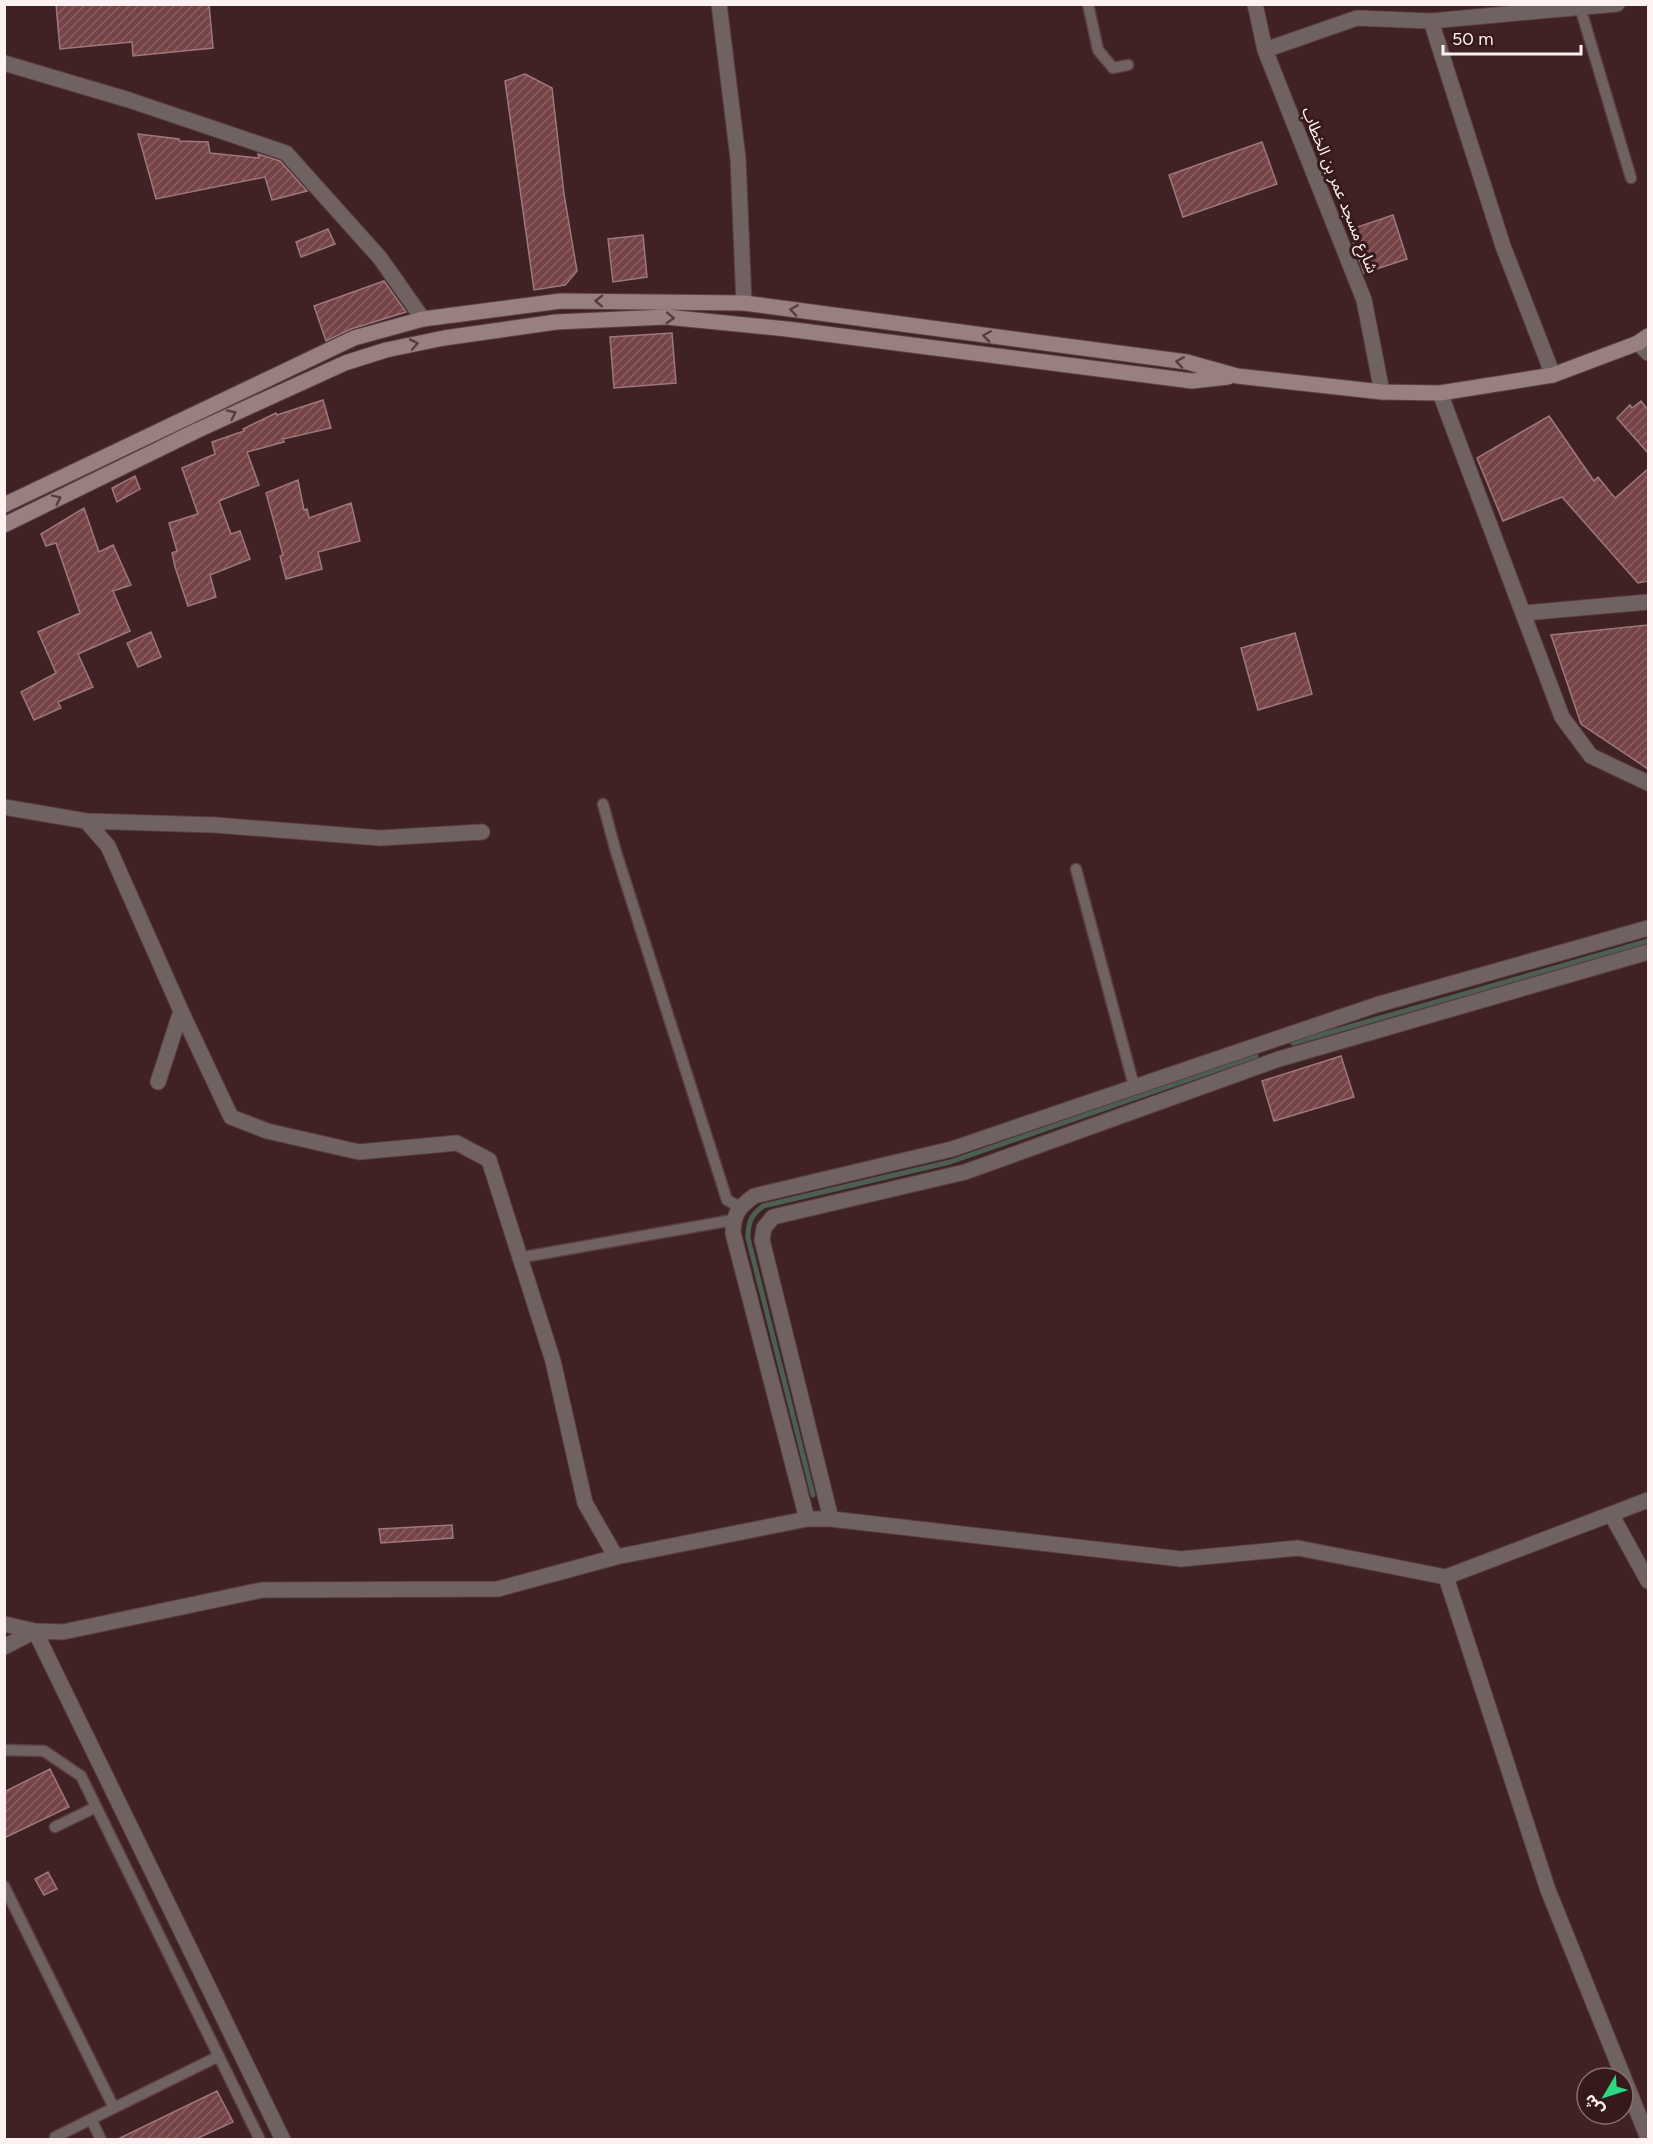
<svg xmlns="http://www.w3.org/2000/svg" width="1653" height="2144" font-family="Figtree,'Noto Sans Arabic',sans-serif">
  <style>
    .lines { fill: none; stroke-linecap: round; stroke-linejoin: round }
    .stream { stroke: #4c5f52; stroke-width: 5 }
    .building { fill: url(#building-hatch); stroke: #9d797b; stroke-width: 1.5 }
    .service-casing { stroke: #5a3f42; stroke-width: 13 }
    .minor-casing { stroke: #5a3f42; stroke-width: 17 }
    .secondary-casing { stroke: #5a3f42; stroke-width: 17 }
    .service { stroke: #716262; stroke-width: 10 }
    .minor { stroke: #716262; stroke-width: 15 }
    .secondary { stroke: #987f80; stroke-width: 15 }
    .oneway { stroke: #583d3e }
    .labels { text-anchor: middle; dominant-baseline: central; stroke-width: 6; stroke-linejoin: round; paint-order: stroke }
    .street-label { font-size: 16px; fill: #fdf1f1; stroke: #35191b }
  </style>
  <defs>
    <pattern id="building-hatch" width="6" height="6" patternUnits="userSpaceOnUse" patternTransform="scale(1.5)"><rect width="6" height="6" fill="#764347"/><path d="M-1 1l2-2M0 6l6-6M5 7l2-2" fill="none" stroke="#8a5f62"/></pattern>
  </defs>
  <rect width="100%" height="100%" fill="#402225"/>
  <g class="lines">
    <!-- stream -->
    <path class="stream" d="M1293,1043L1648,941
      M813,1495L748,1238C748,1222 751,1215 763,1206L950,1162L1256,1056"/>
  </g>
  <!-- building -->
  <path class="building" d="M56,4H209L213,48L133,56L132,42L60,49Z
    M525,74L552,88L564,194L577,271L565,285L534,290L505,81Z
    M138,134L179,139V141L208,142L210,153L259,158L258,154L280,161L307,191L272,200L265,177L156,199Z
    M1262,142L1277,184L1183,217L1169,175Z
    M1393,215L1407,259L1364,273L1349,230Z
    M328,229L335,244L301,257L296,242Z
    M643,235L647,277L613,282L608,239Z
    M384,281L406,312L351,329L326,341L314,306Z
    M672,333L676,383L614,388L610,337Z
    M323,400L331,428L283,439L284,442L247,452L259,485L219,501L231,534L240,531L250,559L210,575L216,597L188,606L175,567L172,553L177,551L169,523L198,514L182,468L215,454L212,442L244,431L243,429L276,413L277,415Z
    M1641,401L1648,410V453L1617,418L1630,405L1632,408Z
    M1549,416L1594,481L1598,477L1615,498L1648,469V581L1638,583L1562,497L1503,521L1477,458Z
    M135,476L140,489L117,502L112,488Z
    M298,480L304,510L307,509L309,518L351,503L360,541L318,552L322,569L286,579L280,556L283,555L266,493Z
    M84,508L99,552L113,545L131,585L113,591L130,631L78,654L93,687L58,702L61,708L34,720L21,692L56,673L38,632L80,613L56,543L46,546L41,534Z
    M1648,625V769L1581,724L1551,635Z
    M151,632L161,657L138,667L127,643Z
    M1295,633L1312,694L1258,710L1241,648Z
    M1341,1056L1354,1097L1274,1121L1262,1081Z
    M452,1525L453,1538L381,1543L379,1529Z
    M50,1769L69,1807L4,1838V1792Z
    M48,1872L57,1889L44,1895L35,1879Z
    M217,2091L233,2122L196,2139H118Z"/>
  <g class="lines">
    <defs>
      <path id="service" d="M1088,4L1098,50L1113,68L1128,65
        M1580,7L1631,178
        M603,804L616,852L727,1200L740,1207
        M1076,869L1134,1086
        M518,1258L733,1220
        M4,1750L44,1751L81,1776L260,2140
        M55,1827L96,1807
        M4,1886L114,2108
        M91,2119L101,2140
        M55,2137L219,2056"/>
      <path id="minor" d="M719,4L738,158L744,303
        M1255,4L1265,50L1364,300L1382,392
        M1431,21L1503,246L1553,375
        M1265,50L1357,18L1431,21L1617,4
        M4,63L129,100L286,153L380,258L423,319
        M1648,347L1638,343L1648,353
        M1440,393L1562,717L1591,756L1648,783
        M1523,613L1648,602
        M4,807L86,821L215,825L380,838L482,832
        M86,821L108,846L181,1011L158,1082
        M181,1011L231,1117L267,1131L359,1152L457,1143L489,1160L553,1361L585,1503L616,1557
        M1611,1514L1648,1581
        M807,1519L733,1233C733,1214 739,1207 754,1196L952,1149L1376,1005L1648,928
        M831,1519L762,1240L764,1228L773,1217L965,1172L1279,1059L1648,952
        M1446,1577L1648,1500
        M4,1624L35,1631L63,1632L262,1590L498,1589L616,1557L807,1519H831L1181,1559L1298,1548L1446,1577L1548,1890L1648,2138
        M35,1631L283,2140
        M4,1647L35,1631"/>
      <path id="secondary" d="M4,505L354,338L423,319L561,301L744,303L1187,362L1237,376L1382,392L1440,393L1553,375L1638,343L1648,336
        M4,525L196,431L345,363L386,350L444,338L556,322L666,317L787,329L1192,381L1228,377"/>
    </defs>
    <!-- service casing -->
    <use href="#service" class="service-casing"/>
    <!-- minor casing -->
    <use href="#minor" class="minor-casing"/>
    <!-- secondary casing -->
    <use href="#secondary" class="secondary-casing"/>
    <!-- service -->
    <use href="#service" class="service"/>
    <!-- minor -->
    <use href="#minor" class="minor"/>
    <!-- secondary -->
    <use href="#secondary" class="secondary"/>
  </g>
  <!-- one-way arrows -->
  <defs><path id="oneway-chevron" d="M-2-3.5L2.5 0L-2 3.5" fill="none" stroke-width="1.6" stroke-linecap="round" stroke-linejoin="round" transform="scale(1.5)"/></defs>
  <g class="oneway">
    <use href="#oneway-chevron" transform="translate(599 301) rotate(-179)"/>
    <use href="#oneway-chevron" transform="translate(794 310) rotate(-172)"/>
    <use href="#oneway-chevron" transform="translate(670 318) rotate(3)"/>
    <use href="#oneway-chevron" transform="translate(987 336) rotate(-172)"/>
    <use href="#oneway-chevron" transform="translate(414 344) rotate(-11)"/>
    <use href="#oneway-chevron" transform="translate(1180 362) rotate(-171)"/>
    <use href="#oneway-chevron" transform="translate(232 414) rotate(-25)"/>
    <use href="#oneway-chevron" transform="translate(57 499) rotate(-26)"/>
  </g>
  <g class="labels">
    <!-- street labels -->
    <g class="street-label">
      <text transform="translate(1340 190) rotate(68)">شارع مسجد عمر بن الخطاب</text>
    </g>
  </g>
  <!-- border -->
  <rect width="1653" height="2144" fill="none" stroke="#fdf1f1" stroke-width="12"/>
  <!-- north arrow -->
  <g transform="translate(1605 2096) rotate(231)"><circle r="28" fill="#35191b" stroke="#856f71" stroke-width="1.5"/>
  <path d="M0-4.5L10 22L0 15L-10 22Z" fill="#2ed883"/>
  <text y="-9" font-size="16" font-weight="bold" text-anchor="middle" fill="#fdf1f1">ش</text>
  </g>
  <!-- scale -->
  <path d="M1443 45v9h138v-9" fill="none" stroke="#fdf1f1" stroke-width="3"/>
  <text x="1452" y="45" font-size="18" fill="#fdf1f1" stroke="#35191b" stroke-width="4.5" paint-order="stroke">50 m</text>
</svg>
